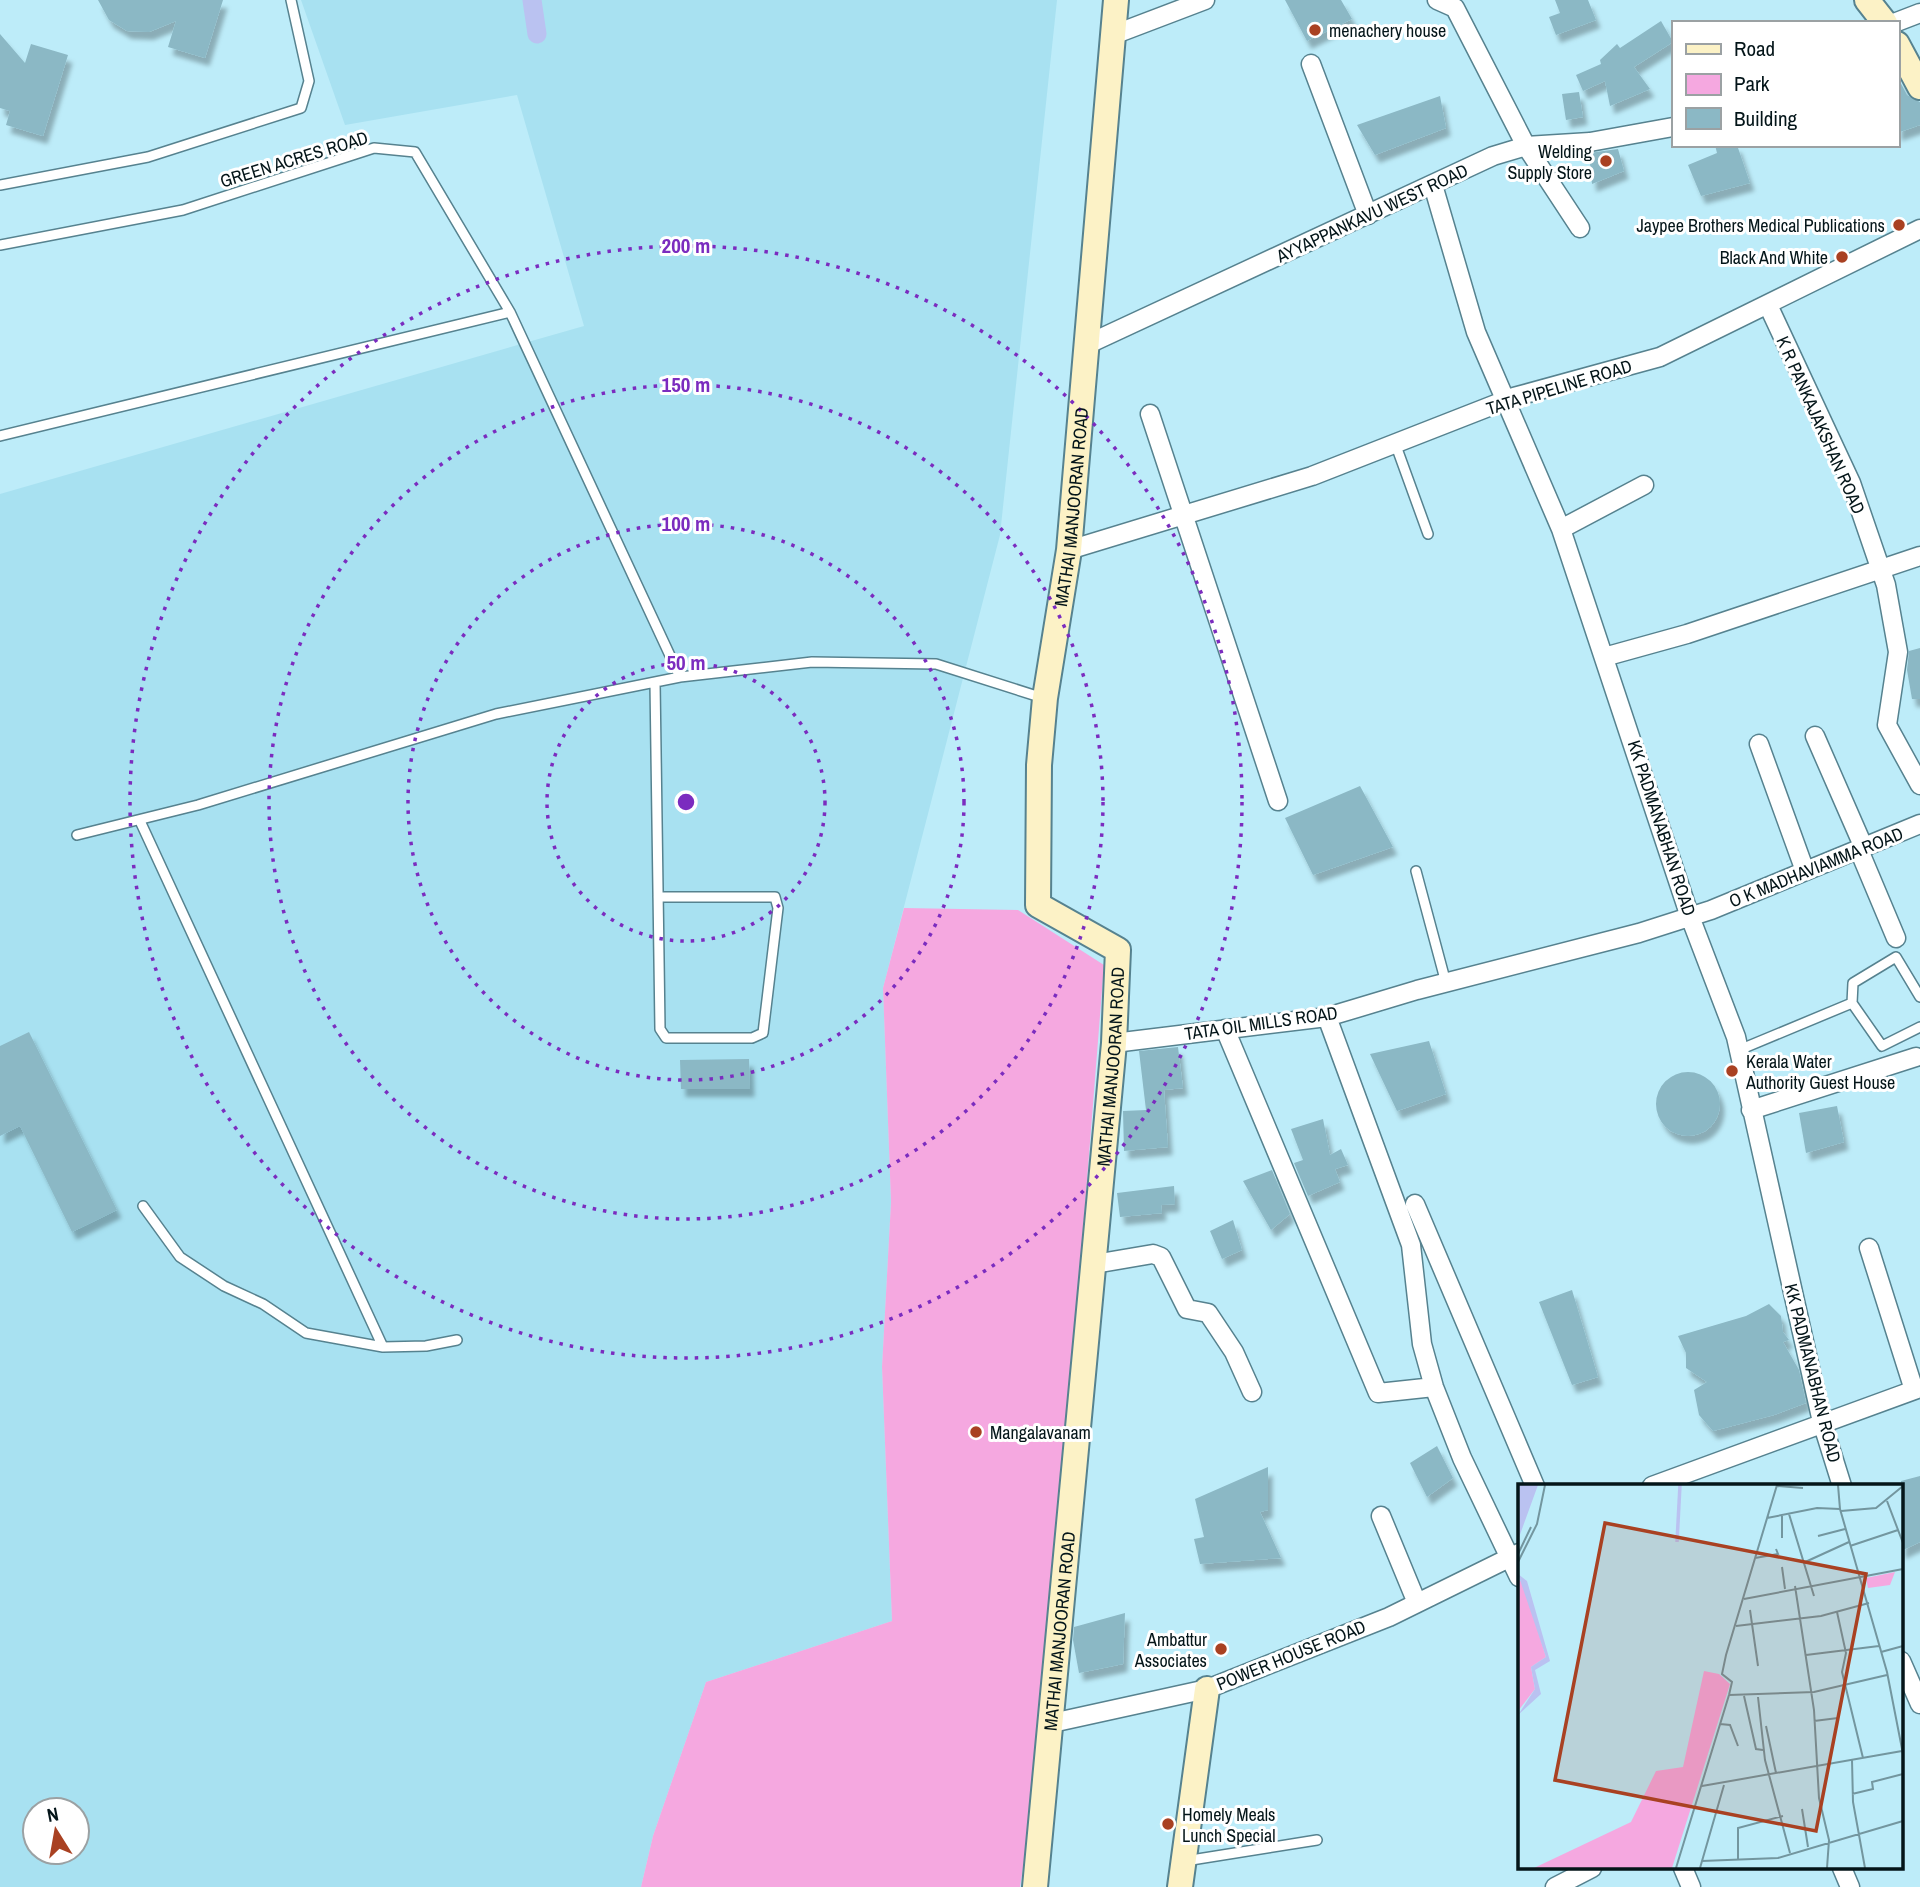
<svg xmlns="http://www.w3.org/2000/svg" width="1920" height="1887" font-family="'Archivo Narrow',sans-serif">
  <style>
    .built { fill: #a8e1f1; fill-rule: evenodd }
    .green { fill: #f5a8e0 }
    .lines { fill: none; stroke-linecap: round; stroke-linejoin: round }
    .canal { stroke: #bac2f1; stroke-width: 19 }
    .building { fill: #8bb8c5; filter: url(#shadow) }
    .lane-casing { stroke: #56828f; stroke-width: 12 }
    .street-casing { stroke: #56828f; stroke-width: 21 }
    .secondary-casing { stroke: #56828f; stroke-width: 28 }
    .lane { stroke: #fff; stroke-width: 9 }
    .street { stroke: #fff; stroke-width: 18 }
    .secondary { stroke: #fcf2c6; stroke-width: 24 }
    .ring { fill: none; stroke: #7b2cbf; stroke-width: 3.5; stroke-dasharray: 3.5 7 }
    .poi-dot { fill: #a94122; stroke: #fff; stroke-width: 2.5 }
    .labels { text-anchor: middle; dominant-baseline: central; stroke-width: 6; stroke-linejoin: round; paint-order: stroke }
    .poi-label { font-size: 18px; fill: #041519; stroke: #fff; text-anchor: start }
    .street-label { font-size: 18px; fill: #041519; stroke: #fff }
    .inset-river { fill: none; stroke: #bac2f1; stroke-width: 3.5 }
    .inset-road { fill: none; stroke: #73969f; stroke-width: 2 }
    .view { fill: #a94122; fill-opacity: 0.15; stroke: #a94122; stroke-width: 3.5 }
    .inset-edge { fill: none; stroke: #041519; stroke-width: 3.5 }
    .centre { fill: #7b2cbf; stroke: #fff; stroke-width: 3.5 }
    .ring-label { font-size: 21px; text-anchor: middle; font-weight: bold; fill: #7b2cbf; stroke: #fff; stroke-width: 6; stroke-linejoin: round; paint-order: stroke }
  </style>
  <defs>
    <filter id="shadow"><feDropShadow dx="4.5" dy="8" stdDeviation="2" flood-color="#0004"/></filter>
  </defs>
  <rect width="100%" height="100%" fill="#bdecf9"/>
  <!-- built -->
  <path class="built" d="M301,0H1057L1000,535L883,988L891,1202L882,1367L892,1621L706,1682L653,1836L641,1887H0V494L584,326L517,95L345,125ZM35,1810H77V1852H35Z"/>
  <!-- green -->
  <path class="green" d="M904,908L1018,910L1104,965L1062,1496L1032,1810L1020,1887H641L653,1836L706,1682L892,1621L882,1367L891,1202L883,988Z"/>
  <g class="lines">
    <!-- canal -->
    <path class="canal" d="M532,0L537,34"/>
  </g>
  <!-- building -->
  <path class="building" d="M98,0H223L205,58L168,47L176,21L149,32L127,31L109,20Z
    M1285,0H1341L1352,19L1307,41Z
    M1555,0H1588L1596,20L1556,35L1549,17L1560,13Z
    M1661,21L1673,42L1634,67L1650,89L1610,106L1605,81L1583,91L1576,75L1601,64L1600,60L1617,44L1620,48Z
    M0,34L25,63L31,44L68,55L43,136L6,125L10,111L0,108Z
    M1897,76L1907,95L1920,102V125L1897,133Z
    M1579,92L1583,117L1566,120L1562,94Z
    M1440,96L1446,128L1375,155L1357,125Z
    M1715,145H1737L1750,183L1701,196L1688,165L1717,153Z
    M1618,149L1624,171L1592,184L1589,153Z
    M1920,648V699H1912L1907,670L1909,651Z
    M1360,786L1393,847L1313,875L1285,818Z
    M29,1032L117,1210L72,1232L20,1126L0,1136V1046Z
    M1429,1041L1446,1094L1397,1111L1370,1054Z
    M1178,1047L1183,1088L1164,1090L1168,1147L1124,1151L1123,1111L1146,1110L1139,1051Z
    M749,1059L750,1089H681L680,1060Z
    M1656 1104a32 32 0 1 1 64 0a32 32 0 1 1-64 0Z
    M1837,1106L1844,1142L1806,1153L1799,1113Z
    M1323,1119L1330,1155L1341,1149L1348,1165L1335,1169L1340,1182L1308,1196L1294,1163L1303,1160L1291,1129Z
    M1272,1170L1290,1214L1271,1230L1243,1181Z
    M1174,1186L1175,1204L1161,1205L1162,1213L1120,1217L1117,1193Z
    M1233,1220L1242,1250L1222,1259L1210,1231Z
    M1572,1290L1598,1377L1572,1385L1539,1302Z
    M1769,1304L1781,1316L1783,1332L1789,1340L1783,1342L1799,1370L1806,1403L1774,1415L1713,1431L1699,1415L1694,1390L1707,1382L1686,1368V1353L1678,1336L1746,1316Z
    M1437,1446L1453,1478L1427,1497L1410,1463Z
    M1268,1467V1510L1260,1512L1281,1558L1200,1564L1194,1539L1204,1537L1195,1499Z
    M1920,1476V1542L1901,1551V1481Z
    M1125,1613L1123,1664L1079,1673L1073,1640L1074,1627Z"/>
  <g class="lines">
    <defs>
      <path id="lane" d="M0,185L148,157L301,108L309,81L291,0
        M0,245L183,210L374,148L415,152L510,312L680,677
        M0,436L510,312
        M1395,443L1428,534
        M655,682L660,1029L666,1038H752L763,1033L778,908L775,897H658
        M140,821L383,1347L426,1346L457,1340
        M77,835L198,805L496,714L680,677L812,662L936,664L1043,698
        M1416,871L1446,983
        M1920,997L1896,957L1853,983L1852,1003L1882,1046L1920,1027
        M1739,1050L1852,1003
        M143,1206L180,1257L224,1286L263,1304L306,1333L383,1347
        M1185,1861L1317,1840"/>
      <path id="street" d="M1437,0L1455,8L1526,146L1580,228
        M1894,23L1920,13
        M1113,35L1205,0
        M1311,64L1368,215
        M1433,185L1476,332L1561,529L1689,914L1736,1037L1822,1422L1842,1486
        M1768,305L1851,483L1886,585L1898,652L1887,725L1920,785
        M1084,346L1493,156L1526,146L1590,142L1673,127
        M1150,414L1278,801
        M1561,529L1644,485
        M1069,550L1312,476L1514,397L1660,357L1920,229
        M1604,657L1687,634L1920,556
        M1815,736L1864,848
        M1759,744L1805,871
        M1859,850L1896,938
        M1327,1017L1411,1245L1422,1344L1434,1387L1462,1458L1519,1577
        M1225,1029L1378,1393L1434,1387
        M1114,1043L1327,1017L1417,990L1639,933L1711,910L1920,824
        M1751,1110L1916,1057
        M1415,1204L1535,1486
        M1869,1248L1914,1390
        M1094,1264L1153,1254L1161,1257L1187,1309L1208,1313L1234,1352L1252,1392
        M1652,1486L1920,1388
        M1381,1516L1417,1603
        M1901,1661L1920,1704
        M1052,1723L1207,1689L1389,1617L1519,1553
        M1683,1868L1691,1887
        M1842,1868L1850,1887
        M1555,1887L1592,1868"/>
      <g id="secondary">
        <path d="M1867,0L1885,23"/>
        <path d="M1897,44L1920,87"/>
        <path id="s1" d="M1035,1887L1114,1043L1118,950L1038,905L1039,765L1045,698L1069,550L1116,0"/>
        <path d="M1180,1887L1207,1689"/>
      </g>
    </defs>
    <!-- lane casing -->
    <use href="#lane" class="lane-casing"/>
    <!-- street casing -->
    <use href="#street" class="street-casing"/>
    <!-- secondary casing -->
    <use href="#secondary" class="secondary-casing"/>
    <!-- lane -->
    <use href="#lane" class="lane"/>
    <!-- street -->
    <use href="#street" class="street"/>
    <!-- secondary -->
    <use href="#secondary" class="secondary"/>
  </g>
  <!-- distance rings -->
  <g class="ring">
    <circle cx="686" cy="802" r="139"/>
    <circle cx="686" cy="802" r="278"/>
    <circle cx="686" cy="802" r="417"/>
    <circle cx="686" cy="802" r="556"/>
  </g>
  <!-- markers -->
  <g class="poi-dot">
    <circle cx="1315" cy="30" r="7"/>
    <circle cx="1606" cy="161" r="7"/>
    <circle cx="1899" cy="225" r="7"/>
    <circle cx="1842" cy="257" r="7"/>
    <circle cx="1732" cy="1071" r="7"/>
    <circle cx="976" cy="1432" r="7"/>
    <circle cx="1221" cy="1649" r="7"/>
    <circle cx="1168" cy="1824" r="7"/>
  </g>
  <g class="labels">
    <!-- poi labels -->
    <g class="poi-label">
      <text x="1329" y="30">menachery house</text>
      <text x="1592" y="151" text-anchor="end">Welding<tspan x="1592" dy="21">Supply Store</tspan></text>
      <text x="1885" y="225" text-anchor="end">Jaypee Brothers Medical Publications</text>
      <text x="1828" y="257" text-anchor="end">Black And White</text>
      <text x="1746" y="1061">Kerala Water<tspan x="1746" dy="21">Authority Guest House</tspan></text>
      <text x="990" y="1432">Mangalavanam</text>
      <text x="1207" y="1639" text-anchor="end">Ambattur<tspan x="1207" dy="21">Associates</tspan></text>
      <text x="1182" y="1814">Homely Meals<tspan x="1182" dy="21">Lunch Special</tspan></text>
    </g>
    <!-- street labels -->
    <g class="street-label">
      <text transform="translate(294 159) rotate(-17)">GREEN ACRES ROAD</text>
      <text transform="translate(1372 213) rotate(-25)">AYYAPPANKAVU WEST ROAD</text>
      <text transform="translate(1559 387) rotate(-17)">TATA PIPELINE ROAD</text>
      <text transform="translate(1821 425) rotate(66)">K R PANKAJAKSHAN ROAD</text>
      <text stroke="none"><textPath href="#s1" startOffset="1433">MATHAI MANJOORAN ROAD</textPath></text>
      <text transform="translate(1662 828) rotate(72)">KK PADMANABHAN ROAD</text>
      <text transform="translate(1816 867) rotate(-22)">O K MADHAVIAMMA ROAD</text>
      <text transform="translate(1261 1023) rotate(-8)">TATA OIL MILLS ROAD</text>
      <text stroke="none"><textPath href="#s1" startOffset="824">MATHAI MANJOORAN ROAD</textPath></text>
      <text transform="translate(1813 1373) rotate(76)">KK PADMANABHAN ROAD</text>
      <text stroke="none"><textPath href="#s1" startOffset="257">MATHAI MANJOORAN ROAD</textPath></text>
      <text transform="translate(1291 1655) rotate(-22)">POWER HOUSE ROAD</text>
    </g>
  </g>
  <!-- overview -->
  <g transform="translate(1518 1484)">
    <rect width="385" height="385" fill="#bdecf9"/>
    <path d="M377,88L372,101L350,104L348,94ZM0,95L5,99L28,173L13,183L17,205L0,227ZM186,187L201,190L212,200L154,384H16L113,338L138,287L165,283Z" fill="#f5a8e0"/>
    <path d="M0,1H20L0,56ZM0,90L9,97L32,177L17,186L23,210L0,231L17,205L13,183L28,173Z" fill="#bac2f1"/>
    <path class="inset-river" d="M159,58L162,1"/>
    <path class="inset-road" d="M320,1L322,25L369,188L385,270M259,2L285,4M369,17L385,59M323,27L358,24L385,2M271,30L296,112M264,32V54M249,34L299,24L322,25M300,52L327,45M332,62L380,46M0,70L13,43M237,74L260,70L258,65M0,78L19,40L27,1M285,79L331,58M264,83L267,105M277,102L296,226L301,314L311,356L309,384M226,115L385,85M232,126L240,182M319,128L328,169L324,188L345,274M218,142L303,132L351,119M363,168L385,162M288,171L361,162M211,211L296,208L369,191M226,212L238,265L245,266M240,213L247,276L272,369M296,237L320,234M202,240L212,241L220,262M248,242L258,289M334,276L335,318L347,384M184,302L384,267M334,310L355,305L354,298L385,290M284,325L290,363M220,376V344L265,332M184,377L260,374L385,337M158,384L211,211L214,198L204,190L208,171L259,1M182,384L206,301"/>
    <path class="view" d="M87,39L348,90L298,347L37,296Z"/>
    <rect width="385" height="385" class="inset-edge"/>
  </g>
  <circle cx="686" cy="802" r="10" class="centre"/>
  <g class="ring-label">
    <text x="686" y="253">200 m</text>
    <text x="686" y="392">150 m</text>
    <text x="686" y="531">100 m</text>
    <text x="686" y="670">50 m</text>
  </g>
  <!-- legend -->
  <rect x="1672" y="21" width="228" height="126" fill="#ffffff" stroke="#9ba1a3" stroke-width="2"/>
  <rect x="1686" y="44" width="35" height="10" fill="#fcf2c6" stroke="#9ba1a3" stroke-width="2"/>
  <text x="1734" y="56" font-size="21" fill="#041519">Road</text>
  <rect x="1686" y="74" width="35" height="21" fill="#f5a8e0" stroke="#9ba1a3" stroke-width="2"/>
  <text x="1734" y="91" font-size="21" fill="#041519">Park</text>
  <rect x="1686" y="108" width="35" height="21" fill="#8bb8c5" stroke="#9ba1a3" stroke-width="2"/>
  <text x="1734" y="126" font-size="21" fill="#041519">Building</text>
  <!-- north arrow -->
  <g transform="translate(56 1831) rotate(349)"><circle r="33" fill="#ffffff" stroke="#9ba1a3" stroke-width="2"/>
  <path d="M0-5L12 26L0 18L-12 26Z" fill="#a94122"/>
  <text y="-10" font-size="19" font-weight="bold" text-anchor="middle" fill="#041519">N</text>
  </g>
</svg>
